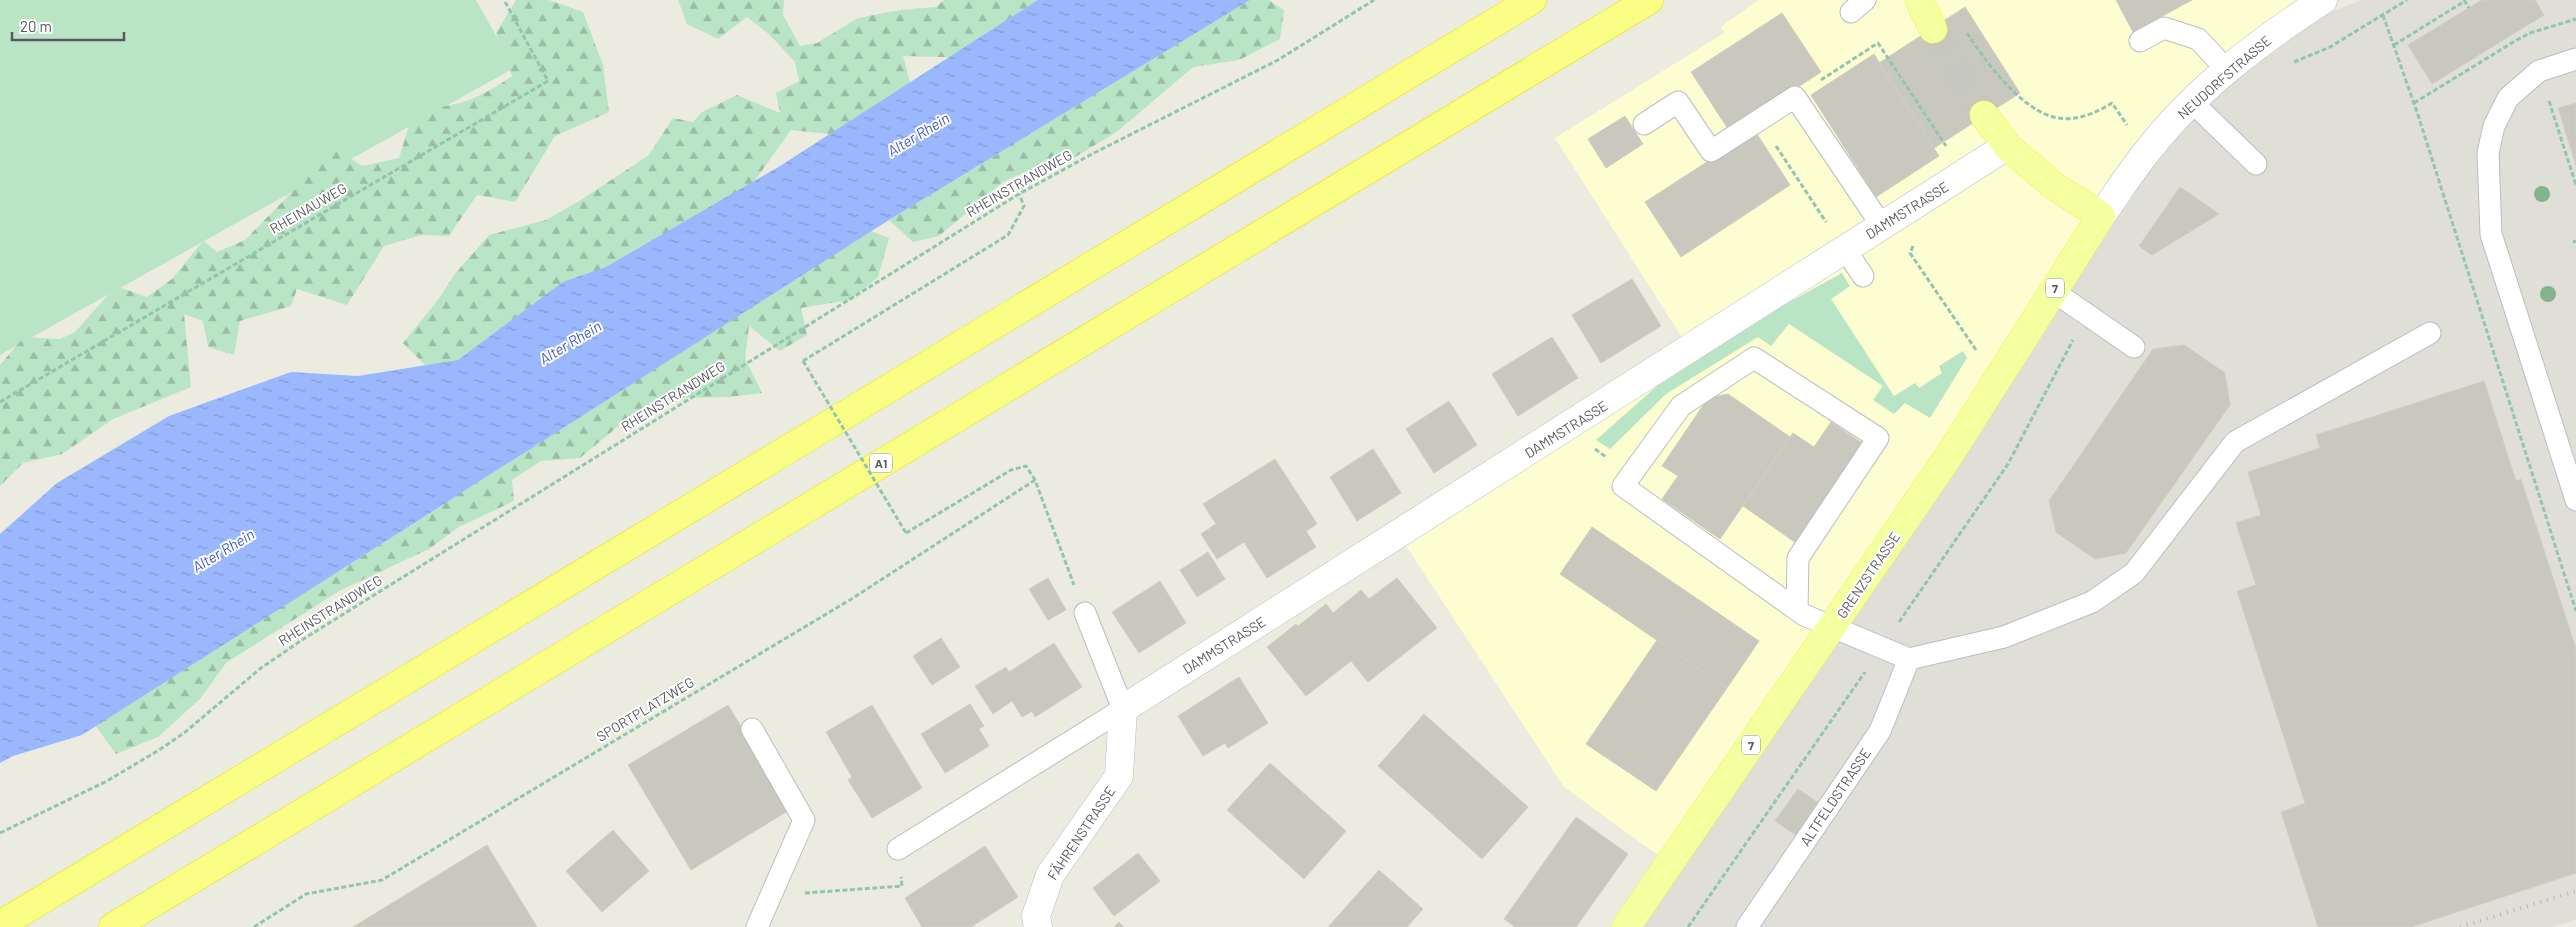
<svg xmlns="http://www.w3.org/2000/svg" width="2576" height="927" font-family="Barlow,sans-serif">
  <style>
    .commercial { fill: #fcfed1 }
    .industrial { fill: #dfdfd7 }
    .grass { fill: #bae4c6 }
    .forest { fill: url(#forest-firs) }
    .water { fill: url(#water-ripples) }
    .building { fill: #c8c8be; stroke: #d0cfbd }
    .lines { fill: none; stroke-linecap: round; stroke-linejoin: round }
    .primary-tunnel { stroke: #c6c7bf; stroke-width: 28; stroke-dasharray: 28 14; stroke-linecap: butt }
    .lane-casing { stroke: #bcbcc3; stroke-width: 23 }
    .street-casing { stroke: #bcbcc3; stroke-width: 29 }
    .secondary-casing { stroke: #bcbdc5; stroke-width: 29 }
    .primary-casing { stroke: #f2f151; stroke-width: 29 }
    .highway-casing { stroke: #eae100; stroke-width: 29 }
    .path { stroke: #93c4af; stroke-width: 3; stroke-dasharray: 5 2.5; stroke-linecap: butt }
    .lane { stroke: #fff; stroke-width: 21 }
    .street { stroke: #fff; stroke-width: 28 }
    .secondary { stroke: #fff; stroke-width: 28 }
    .primary { stroke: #f4ffa0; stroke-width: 28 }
    .highway { stroke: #fbfe84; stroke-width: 28 }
    .rail { stroke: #b5b5b6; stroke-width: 4; stroke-dasharray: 1 6; stroke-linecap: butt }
    .path-bridge { stroke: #93c4af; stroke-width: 3; stroke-dasharray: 5 2.5; stroke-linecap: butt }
    .tree { fill: #86b38f }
    .labels { text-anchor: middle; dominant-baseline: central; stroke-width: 4; stroke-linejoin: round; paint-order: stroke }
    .shield { fill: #fff; stroke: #8a8b90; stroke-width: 1 }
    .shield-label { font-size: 12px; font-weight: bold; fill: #585960 }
    .street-label { font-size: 14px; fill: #585960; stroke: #fff }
    .water-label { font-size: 15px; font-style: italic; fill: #3e5ac2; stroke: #fff }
  </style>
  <defs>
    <pattern id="forest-firs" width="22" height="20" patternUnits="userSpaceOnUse" patternTransform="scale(1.25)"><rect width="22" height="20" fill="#bae4c6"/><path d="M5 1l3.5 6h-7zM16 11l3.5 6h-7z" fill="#9abca4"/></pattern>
    <pattern id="water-ripples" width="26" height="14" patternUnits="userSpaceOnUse" patternTransform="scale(1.25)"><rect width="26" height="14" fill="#9bb8ff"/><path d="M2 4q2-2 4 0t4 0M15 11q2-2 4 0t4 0" fill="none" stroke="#8199d2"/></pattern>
  </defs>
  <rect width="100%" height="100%" fill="#ebecdf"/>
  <!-- commercial -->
  <path class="commercial" d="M1758,0H2310L1670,864L1564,787L1399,535L1690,350L1555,138L1724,33L1721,27Z"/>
  <!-- industrial -->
  <path class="industrial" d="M2362,0H2576V920L2552,927H1626L2101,216L2273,34Z"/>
  <!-- grass -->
  <path class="grass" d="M0,0H476L514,68L0,355Z
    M1842,273L1850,286L1831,299L1894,396L1915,383L1919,388L1942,373L1939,366L1963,351L1967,358L1930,418L1905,403L1894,414L1873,400L1883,386L1789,324L1771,346L1758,337L1666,394L1610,449L1596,440L1657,386L1782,306Z"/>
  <!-- forest -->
  <path class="forest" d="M516,0H549L583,12L603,65L609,112L555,136L515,202L477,195L449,236L421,235L384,246L347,305L297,289L291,306L240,321L234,355L208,347L203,321L184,314L191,387L113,419L62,454L23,463L0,486V365L24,337L60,339L75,332L116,286L147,297L172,279L203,241L217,252L245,240L335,148L362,166L399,158L414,110C458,106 476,101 512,76L496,33Z
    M678,0H784L783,15L800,46L817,43L858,18L900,10L936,7L944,0H1070L975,58L903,56L911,86L838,135L791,130L743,197L464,362L426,366L403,343L438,300L455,274L489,235L546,220L581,200L649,155L673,118L693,122L702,112L737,95L780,113L776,93L799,81L795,62L770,35L747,17L718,39L687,24Z
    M1250,0H1269L1284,10L1280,39L1239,60L1193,67L1118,131L1054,170H1030L1003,182L939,236L913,242L889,220Z
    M871,231L889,238L878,277L850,300L801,308L807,335L780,351L749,326L745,359L762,393L729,397L682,398L675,403L627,419L580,458L541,461L512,480L514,501L459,527L429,549L339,591L226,663L200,699L158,737L116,754L0,594L331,576Z"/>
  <!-- water -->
  <path class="water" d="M1038,0H1250L889,220L82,735L13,756L0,763V534L57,483L169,416L291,372L358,376L458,360L563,282L606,267L780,166Z"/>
  <!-- building -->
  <path class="building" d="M2116,0H2192L2133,32Z
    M2482,0H2535L2544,15L2432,84L2408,45Z
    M1965,7L2020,93L1934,148L1879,63Z
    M1782,13L1821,72L1730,132L1691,72Z
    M1874,54L1939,156L1876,197L1811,95Z
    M2576,103V165L2558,108Z
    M1625,116L1643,144L1606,168L1588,139Z
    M1755,131L1790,185L1681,257L1645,202Z
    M2180,187L2219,214L2152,255L2139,246Z
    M1632,279L1661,326L1601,363L1572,315Z
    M1552,337L1578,378L1518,416L1492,374Z
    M2184,345L2225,373L2230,405L2126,553L2095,559L2056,532L2049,501L2153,349Z
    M2484,381L2516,481L2521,479L2576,649V873L2411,927H2318L2281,812L2305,803L2237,591L2256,585L2236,523L2261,515L2248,472L2320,448L2316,435Z
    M1728,394L1790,437L1720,539L1662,499L1678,476L1662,466L1708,398Z
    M1449,401L1477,445L1434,473L1406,429Z
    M1831,422L1877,453L1809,552L1743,506L1793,433L1814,447Z
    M1373,449L1401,493L1357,521L1330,477Z
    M1275,459L1317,524L1306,531L1316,547L1267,578L1244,542L1217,559L1201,534L1216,524L1203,504Z
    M1592,527L1759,641L1727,688L1560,574Z
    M1208,552L1225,579L1197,597L1180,570Z
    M1048,578L1066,610L1048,620L1029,589Z
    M1397,578L1437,628L1368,682L1351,661L1306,696L1267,647L1296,624L1298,626L1326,604L1333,613L1361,590L1369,599Z
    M1160,581L1186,623L1139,653L1112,612Z
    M941,638L960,667L932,685L913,656Z
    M1657,640L1727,688L1656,791L1586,744Z
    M1054,643L1082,687L1035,717L1032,711L1022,717L1012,701L993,714L975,686L1006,667L1009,672Z
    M1239,677L1268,723L1228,748L1225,743L1203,756L1178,716Z
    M970,704L984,726L979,729L989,746L945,773L921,734Z
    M728,705L791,809L691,870L628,765Z
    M872,705L922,788L872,818L848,780L852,777L826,732Z
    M1424,714L1528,807L1482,859L1378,766Z
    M1270,763L1346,831L1304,879L1227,810Z
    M1798,789L1826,808L1803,840L1775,821Z
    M1576,817L1628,854L1576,927H1515L1504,919Z
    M613,830L649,871L602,912L566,871Z
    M487,845L537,927H353Z
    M985,846L1018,897L971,927H922L905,898Z
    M1138,853L1160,881L1114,916L1093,888Z
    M1379,870L1423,909L1407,927H1328Z
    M1119,922L1124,927H1114Z"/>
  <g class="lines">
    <!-- primary-tunnel -->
    <path class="primary-tunnel" d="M1933,29L1984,115"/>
    <defs>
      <path id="lane" d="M1851,12L1865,0
        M2140,41L2164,28L2198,39L2228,71
        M2576,59L2539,71L2508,98L2494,126L2488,153L2491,234L2576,500
        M2192,102L2256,164
        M1644,124L1678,102L1711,151L1795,97L1882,226
        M1845,249L1863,276
        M2053,291L2134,347
        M1797,610L1798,558L1878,438L1754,358L1681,406L1623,486L1804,615L1909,659L2004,637L2092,602L2134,573L2235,442L2430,333
        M752,729L804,820L757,927
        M898,849L1123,709L1085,613
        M1747,927L1880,731L1909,659"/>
      <path id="street" d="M1038,927L1036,916L1050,875L1119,776L1123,709L2007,146"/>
      <path id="secondary" d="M2101,216C2117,194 2132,169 2150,148C2196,89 2260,41 2323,0"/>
      <path id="primary" d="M1919,0L1933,29
        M1626,927L1948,457L2101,216L2054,186L2007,146L1984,115"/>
      <path id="highway" d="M0,925L1532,0
        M113,927L1649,0"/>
    </defs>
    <!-- lane casing -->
    <use href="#lane" class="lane-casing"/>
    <!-- street casing -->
    <use href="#street" class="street-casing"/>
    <!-- secondary casing -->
    <use href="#secondary" class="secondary-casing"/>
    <!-- primary casing -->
    <use href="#primary" class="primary-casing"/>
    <!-- highway casing -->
    <use href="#highway" class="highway-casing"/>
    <!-- path -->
    <path class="path" d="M2464,0L2469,8
      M2383,15L2418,115L2576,611
      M1967,33C1986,62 2022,112 2058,118C2077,121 2096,113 2112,103L2127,125
      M2394,45L2465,1
      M2294,62L2330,47L2407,0
      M1821,80L1878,43L1946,146
      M2549,101L2576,185
      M2414,103L2515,41L2530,33L2576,19
      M1776,146L1826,222
      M2573,242L2576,241
      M1913,246L1910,253L1976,350
      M803,361L1008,235L1024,206L1019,194
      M0,402L548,81L504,0
      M1595,449L1606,457
      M906,533L1011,470L1026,466L1035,480L1074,585
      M1899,622L2008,464L2073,340
      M0,833L107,781L159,750L184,733L261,668L305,638L1019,194L1092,154L1278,60L1374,0
      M805,893L902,886L901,877
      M254,927L306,894L382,880L853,598L1035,480
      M1688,927L1865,672"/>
    <!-- lane -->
    <use href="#lane" class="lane"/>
    <!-- street -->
    <use href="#street" class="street"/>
    <!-- secondary -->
    <use href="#secondary" class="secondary"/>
    <!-- primary -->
    <use href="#primary" class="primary"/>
    <!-- highway -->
    <use href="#highway" class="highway"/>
    <!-- rail -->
    <path class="rail" d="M2460,927L2576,891"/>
    <!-- path-bridge -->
    <path class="path-bridge" d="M803,361L906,533"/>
  </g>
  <!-- trees -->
  <g class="tree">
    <circle cx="2542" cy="194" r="8"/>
    <circle cx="2548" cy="294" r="8"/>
  </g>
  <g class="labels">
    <!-- shield labels -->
    <g class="shield">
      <rect x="2046" y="278.5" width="18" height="19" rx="4"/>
      <rect x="870" y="453.5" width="22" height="19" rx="4"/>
      <rect x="1742" y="735.5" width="18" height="19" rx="4"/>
    </g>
    <g class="shield-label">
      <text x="2055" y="288">7</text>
      <text x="881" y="463">A1</text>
      <text x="1751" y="745">7</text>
    </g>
    <!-- street labels -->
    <g class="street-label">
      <text transform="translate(2224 77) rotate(-41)">NEUDORFSTRASSE</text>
      <text transform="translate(1019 183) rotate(-30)">RHEINSTRANDWEG</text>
      <text transform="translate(308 208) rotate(-30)">RHEINAUWEG</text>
      <text transform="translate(1907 210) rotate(-32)">DAMMSTRASSE</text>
      <text transform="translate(673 396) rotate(-32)">RHEINSTRANDWEG</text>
      <text transform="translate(1566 429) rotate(-32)">DAMMSTRASSE</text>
      <text transform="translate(1868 575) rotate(-56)">GRENZSTRASSE</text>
      <text transform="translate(330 610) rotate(-32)">RHEINSTRANDWEG</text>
      <text transform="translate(1224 645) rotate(-32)">DAMMSTRASSE</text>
      <text transform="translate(645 709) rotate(-31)">SPORTPLATZWEG</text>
      <text transform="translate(1835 797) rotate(-56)">ALTFELDSTRASSE</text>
      <text transform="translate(1081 833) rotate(-56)">FÄHRENSTRASSE</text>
    </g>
    <!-- water labels -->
    <g class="water-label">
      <text transform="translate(918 134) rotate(-31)">Alter Rhein</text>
      <text transform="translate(570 342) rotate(-31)">Alter Rhein</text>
      <text transform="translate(223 550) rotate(-31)">Alter Rhein</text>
    </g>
  </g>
  <!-- scale -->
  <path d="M12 32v8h112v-8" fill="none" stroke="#585960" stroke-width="2.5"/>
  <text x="20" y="32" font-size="15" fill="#585960" stroke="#ffffff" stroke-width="4" paint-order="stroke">20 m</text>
</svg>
